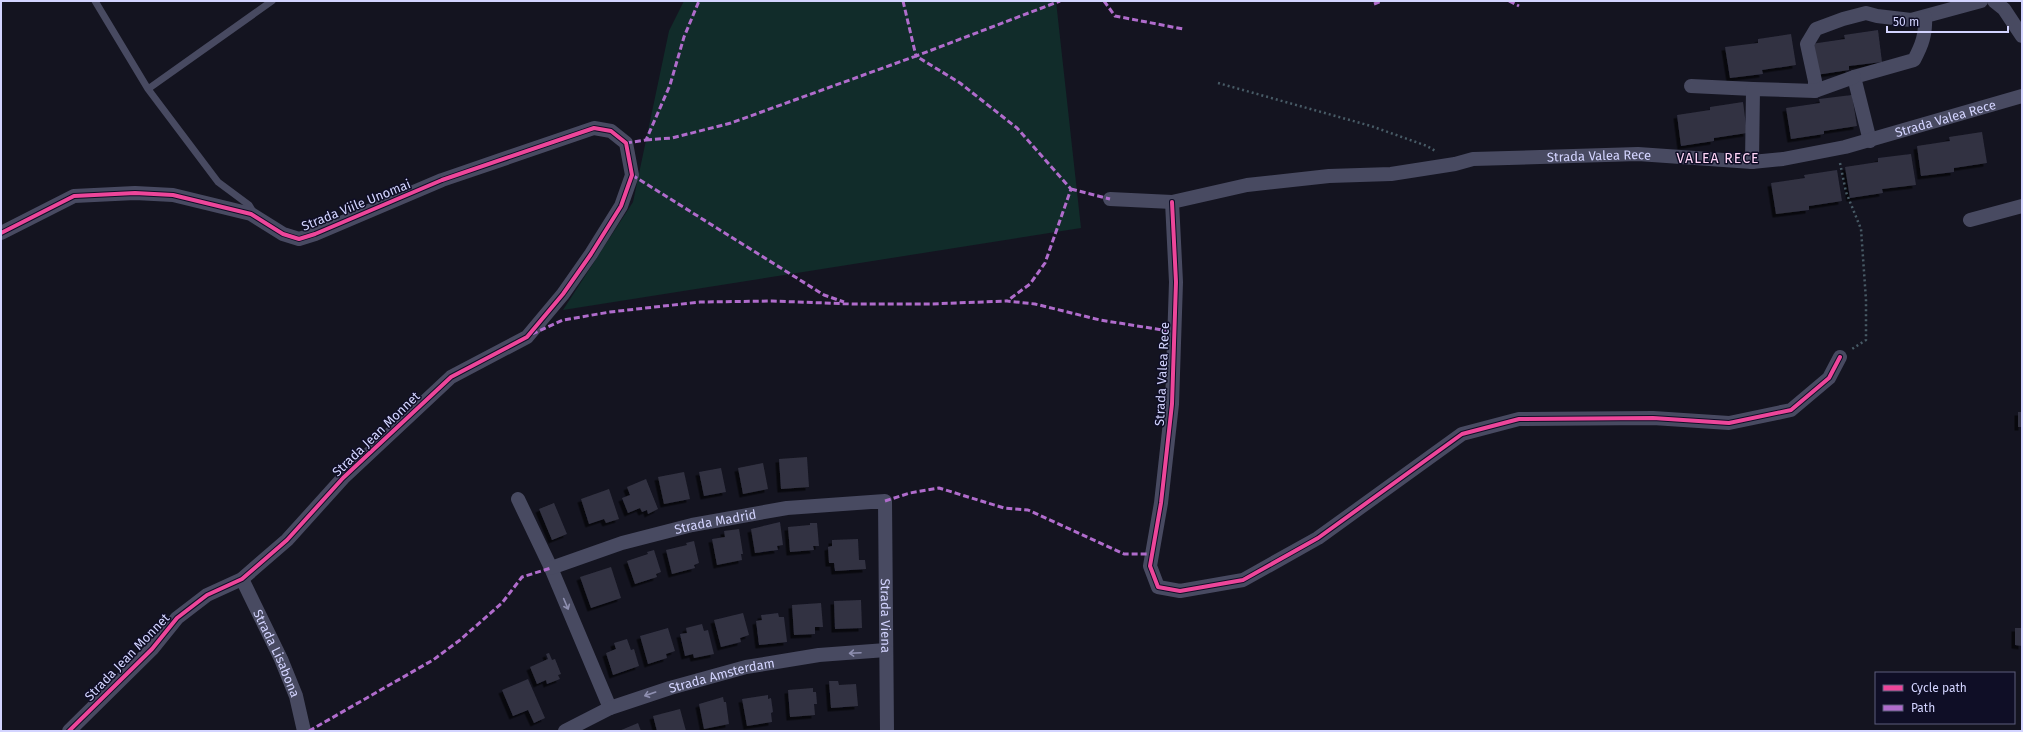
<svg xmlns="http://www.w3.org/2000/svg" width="2023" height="732" font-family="'Fira Sans',sans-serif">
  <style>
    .green { fill: #112c2a }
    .building { fill: #323242; filter: url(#shadow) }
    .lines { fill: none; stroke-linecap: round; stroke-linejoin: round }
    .path { stroke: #485b66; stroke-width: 2.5; stroke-dasharray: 2 3; stroke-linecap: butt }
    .lane { stroke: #484a61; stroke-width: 7 }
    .street { stroke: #484a61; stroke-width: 14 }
    .quiet { stroke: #b06ccc; stroke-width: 3; stroke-dasharray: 6 3; stroke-linecap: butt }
    .cycleway-casing { stroke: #0f0e26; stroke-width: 6 }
    .cycleway { stroke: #ed469a; stroke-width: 4 }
    .oneway { stroke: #8e8fb0 }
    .labels { text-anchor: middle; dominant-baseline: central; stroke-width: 3; stroke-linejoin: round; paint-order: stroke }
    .street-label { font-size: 13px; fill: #d3d4ff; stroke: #0f0e26 }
    .neighbourhood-label { font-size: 14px; letter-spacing: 1px; fill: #ffd5f6; stroke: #0f0e26 }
  </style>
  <defs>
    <filter id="shadow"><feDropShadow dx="-3.5" dy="3.5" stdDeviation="0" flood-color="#0009"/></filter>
  </defs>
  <rect width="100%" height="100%" fill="#141420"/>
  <!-- green -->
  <path class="green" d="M684,1H1056L1081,228L563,310L633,202L669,31Z"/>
  <!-- building -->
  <path class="building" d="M1878,30L1882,62L1849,66V70L1816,75L1811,44L1845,39L1844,35Z
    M1791,34L1796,65L1762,70L1763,74L1730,78L1725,47L1758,43V39Z
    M1852,95L1857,126L1824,131V134L1791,139L1786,108L1820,103L1819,99Z
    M1743,102L1747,133L1714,138V141L1681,146L1677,115L1710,110V107Z
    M1982,132L1987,163L1954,168V172L1921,176L1917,146L1950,141L1949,137Z
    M1911,154L1916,185L1882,189L1883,193L1850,198L1845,167L1878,162V158Z
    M1837,170L1842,201L1809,206V210L1776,214L1771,183L1805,178L1804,175Z
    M2018,412H2022V427H2018Z
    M807,457L809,487L781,489L779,459Z
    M763,463L768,489L743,494L738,468Z
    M721,468L726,492L704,496L699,472Z
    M684,472L690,499L664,504L658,477Z
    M646,479L658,509L648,514L647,510L642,512L640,508L628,513L622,498L630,495L627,487Z
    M609,489L619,519L606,523L604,519L589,524L581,499Z
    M554,503L567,534L552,540L539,509Z
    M780,522L783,545L777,546L778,550L755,553L751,529Z
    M810,523H817L819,546H813L814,550L790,552L788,527L810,525Z
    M739,529L743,554H741L742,560L717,565L712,539L725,537L724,531Z
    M858,539L859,560H865L866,569L835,571L834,563H829L828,547L832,546V540Z
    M694,541L699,563L694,565L695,568L672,574L666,550L687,545L686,543Z
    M654,550L661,572L656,574L657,577L635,584L627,561L648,554L647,552Z
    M611,567L621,598L591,608L580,577Z
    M861,600L862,628L835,629L834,601Z
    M821,603L823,627H815V634L794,635L792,605Z
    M743,613L749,635L740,638L741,642L721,647L714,620Z
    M778,613L779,617H784L787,642L759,645L756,621L762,620L761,615Z
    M702,624L704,631L708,630L714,654L694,658L693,654L685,656L680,634L687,633L686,628Z
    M668,628L675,651L666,654L667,658L648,664L640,636Z
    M2015,628H2022V646L2015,645Z
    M627,639L631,650L634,649L639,666L613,675L606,653L616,649L614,643Z
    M549,653L552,660L555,659L561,674L558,675L560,679L547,684L546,680L537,684L530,667L548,659L546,654Z
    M528,679L545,718L534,723L528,710L513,716L502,690Z
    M829,681H838L839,685L856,684L858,706L831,708Z
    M813,688V692H816L817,704H814L815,715L790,717L788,690Z
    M768,695V699L771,698L773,712L771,713L772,722L747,726L742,699Z
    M723,697L724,702H726L729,724L704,729L699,704Z
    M680,709L686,731H657L653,716Z
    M638,723L641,731H619Z"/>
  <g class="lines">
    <!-- path -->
    <path class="path" d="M1218,83L1371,126L1427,146L1437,152
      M1840,163L1846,192L1861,229L1866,300V340L1852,349"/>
    <!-- lane -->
    <path class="lane" d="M95,1L148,89
      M251,214L252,210L249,205L218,182L148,89L272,1"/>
    <!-- street -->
    <g class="street">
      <path d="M1994,1L2004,9L2022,36"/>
      <path d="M1691,86L1753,89"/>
      <path d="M1815,91V81L1807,44L1816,29L1843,19L1866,13L1877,16L1911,20L1981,1"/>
      <path d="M1870,141L1854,77L1914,60C1922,45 1926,34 1925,17"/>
      <path d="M1752,162L1753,89L1815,91L1854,77"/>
      <path id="s1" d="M1110,199L1172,202L1247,185L1329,176L1391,174L1455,164L1473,159L1638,154L1752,162L1783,159L1845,147L2022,96"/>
      <path d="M1172,202L1176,282L1172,404L1161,503L1150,566L1158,587L1180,591L1243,580L1318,538L1462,434L1519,419L1653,418L1729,423L1791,410L1829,378L1840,357"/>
      <path d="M1970,220L2022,206"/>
      <path d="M1,233L74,196L135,193L173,195L251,214L283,234L299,239L315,234L442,180L594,128L611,131L626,143L632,175L621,206L591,254L563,294L527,337L451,377L343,478L287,540L242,579L207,595L177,618L152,649L69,731"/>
      <path d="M518,499L551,568L610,708"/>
      <path id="s2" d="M551,568L622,543L692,525L787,508L885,501L887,731"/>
      <path id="s3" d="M242,579L281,659L296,696L304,731"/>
      <path id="s4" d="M565,731L610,708L670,688L746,667L819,655L886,650"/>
    </g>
    <!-- quiet -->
    <path class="quiet" d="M903,1L916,56L1060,1
      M1104,1L1115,16L1183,29
      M1509,1L1519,6
      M1374,4L1382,1
      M646,140L672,138L731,123L916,56L960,83L1017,128L1071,189L1045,263L1030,284L1007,301
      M626,143L646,140L670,85L684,37L699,1
      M632,175L824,295L844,302
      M1071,189L1110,199
      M532,334L563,320L610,312L700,302L772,301L852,304H930L1007,301L1035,304L1100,320L1175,332
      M885,501L910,493L939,488L1004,508L1028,510L1124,554H1152
      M309,731L433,660L460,640L502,603L522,577L551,568"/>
    <defs>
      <path id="cycleway" d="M1172,202L1176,282L1172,404L1161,503L1150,566L1158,587L1180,591L1243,580L1318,538L1462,434L1519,419L1653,418L1729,423L1791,410L1829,378L1840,357
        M1,233L74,196L135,193L173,195L251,214L283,234L299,239L315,234L442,180L594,128L611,131L626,143L632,175L621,206L591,254L563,294L527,337L451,377L343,478L287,540L242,579L207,595L177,618L152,649L69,731"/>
    </defs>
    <!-- cycleway casing -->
    <use href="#cycleway" class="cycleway-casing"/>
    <!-- cycleway -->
    <use href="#cycleway" class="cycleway"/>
  </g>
  <!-- one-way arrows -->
  <defs><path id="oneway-shaft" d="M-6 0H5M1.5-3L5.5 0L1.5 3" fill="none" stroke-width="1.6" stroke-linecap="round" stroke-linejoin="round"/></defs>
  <g class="oneway">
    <use href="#oneway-shaft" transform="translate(566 604) rotate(67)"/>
    <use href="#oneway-shaft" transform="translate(855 653) rotate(177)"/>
    <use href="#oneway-shaft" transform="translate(650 694) rotate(161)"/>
  </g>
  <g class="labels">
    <!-- street labels -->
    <g class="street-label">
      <text stroke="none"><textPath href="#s1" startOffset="845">Strada Valea Rece</textPath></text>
      <text stroke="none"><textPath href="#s1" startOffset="493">Strada Valea Rece</textPath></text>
      <text transform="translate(356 205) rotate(-22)">Strada Viile Unomai</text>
      <text transform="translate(1162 374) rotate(-87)">Strada Valea Rece</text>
      <text transform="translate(376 434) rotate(-44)">Strada Jean Monnet</text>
      <text stroke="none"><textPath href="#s2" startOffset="171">Strada Madrid</textPath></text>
      <text stroke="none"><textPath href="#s2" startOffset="457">Strada Viena</textPath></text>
      <text stroke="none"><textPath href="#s3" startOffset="82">Strada Lisabona</textPath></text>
      <text transform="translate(127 657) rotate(-46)">Strada Jean Monnet</text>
      <text stroke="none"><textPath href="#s4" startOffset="167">Strada Amsterdam</textPath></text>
    </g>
    <!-- neighbourhood labels -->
    <g class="neighbourhood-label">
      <text x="1718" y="158">VALEA RECE</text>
    </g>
  </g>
  <!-- border -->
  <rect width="2023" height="732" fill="none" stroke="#d3d4ff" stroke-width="4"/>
  <!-- legend -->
  <rect x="1875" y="672" width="140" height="52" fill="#0f0e26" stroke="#5d5d7d"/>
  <rect x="1883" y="685" width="20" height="6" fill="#ed469a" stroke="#5d5d7d"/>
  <text x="1911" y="692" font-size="12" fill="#d3d4ff">Cycle path</text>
  <rect x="1883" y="705" width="20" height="6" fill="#b06ccc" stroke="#5d5d7d"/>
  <text x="1911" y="712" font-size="12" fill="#d3d4ff">Path</text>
  <!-- scale -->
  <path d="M1887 26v6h121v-6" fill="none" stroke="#d3d4ff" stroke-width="2"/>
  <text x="1893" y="26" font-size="12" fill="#d3d4ff" stroke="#0f0e26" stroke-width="3" paint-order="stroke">50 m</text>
</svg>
